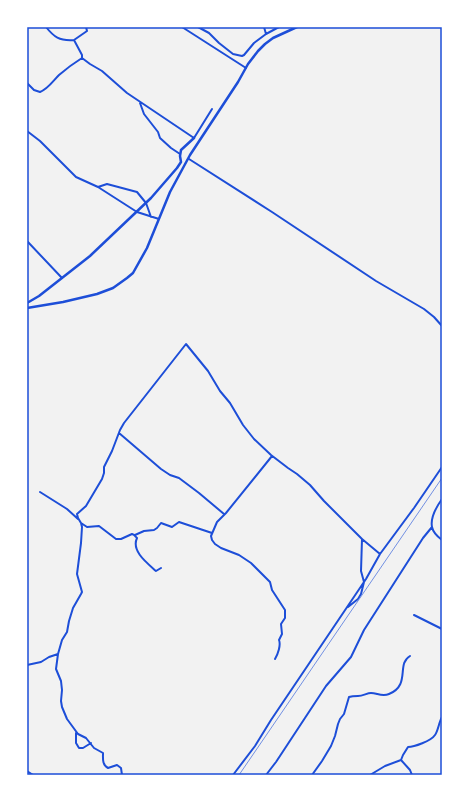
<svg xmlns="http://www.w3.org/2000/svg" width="469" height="802" font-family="'Public Sans',sans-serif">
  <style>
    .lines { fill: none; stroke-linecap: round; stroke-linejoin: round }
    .minor { stroke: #1d4ed8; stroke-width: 2 }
    .tertiary { stroke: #1d4ed8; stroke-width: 2.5 }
    .rail { stroke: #7290e2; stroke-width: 1 }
    .neatline { fill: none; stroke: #1d4ed8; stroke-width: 1.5 }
  </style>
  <rect width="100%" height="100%" fill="#f2f2f2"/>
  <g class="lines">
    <!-- minor -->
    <path class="minor" d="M182,27L246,68
      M198,27L209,33L219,43L233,54L242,56L244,55L254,43L266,34L264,27
      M266,34L279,27
      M74,40L87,31L86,27
      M82,58L90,64L102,71L127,93L194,138L212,109
      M27,83L34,90L40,92C48,89 53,81 59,75C66,69 74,63 82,58V55L74,40C59,41 54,37 46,27
      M140,103L144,114L158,132L160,138L171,148L180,154
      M27,131L40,141L76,177L98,187L137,212L159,219
      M189,159L272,212L376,281L424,309L434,317L442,326
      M98,187L107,184L137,192L146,203L151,217
      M27,241L62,278
      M119,433L161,469L170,475L179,478L199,493L224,514
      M272,456L226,513L217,522L211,536L212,540L215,544L221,548L239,555L251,563L270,582L272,590L285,610V618L281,624L282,634L279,640C281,645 278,654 275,659
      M40,492L67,509L78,519
      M442,499C437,506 430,517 432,527C433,532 438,537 442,540
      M81,523L87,527L99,526L116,539H121L132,534C135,535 135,536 137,538C131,551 147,563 156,571L161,568
      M135,535L144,531L154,530L157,528L161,523L172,527L179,522L212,533
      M348,607L358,599L361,594L364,582L361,571L362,539
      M414,615L442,629
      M27,665L41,662L49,657L58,654
      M76,733V743L79,748H83L91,743
      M27,771L33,775
      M122,775L121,768L117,765L108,768C102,765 103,758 103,753L94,748L86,738L78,734L67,719L62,707L61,701L62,690L61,681L56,669L58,654L62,640L67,632L69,621L73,608L81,594L82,592L77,574L81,543L82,527L81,523L78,518L77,514L86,506L102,479L104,473V467L112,451L120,430L124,423L186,344L208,371L220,391L230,403L243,425L254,439L271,455L288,468L297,474L310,485L324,501L362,539L380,554
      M233,775L255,746L271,720L366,579L380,554L414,508L442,467
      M266,775L276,762L326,686L351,657L364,630L423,538L432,527
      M312,775L322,761L331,746L335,736L338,724L340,719L344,714L349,697C352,696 355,696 358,696C363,696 367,693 371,693C377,693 382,697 389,694C411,685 396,664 410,656
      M370,775L385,766L401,760
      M412,775L410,770L401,760L403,755L408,747C414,747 431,741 435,735C438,731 439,722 442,717"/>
    <!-- tertiary -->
    <path class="tertiary" d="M27,303L39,296L90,256L151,198L177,168L181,162L180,156L181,150L194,138
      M27,308L63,302L97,294L113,288L127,278L133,273L147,248L154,231L170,192L190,155L238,82L248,64L258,51L265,44L273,38L297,27"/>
    <!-- rail -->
    <path class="rail" d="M239,775L442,478"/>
  </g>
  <!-- border -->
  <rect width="469" height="802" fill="none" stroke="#ffffff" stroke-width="56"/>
  <rect x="28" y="28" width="413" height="746" class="neatline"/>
</svg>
